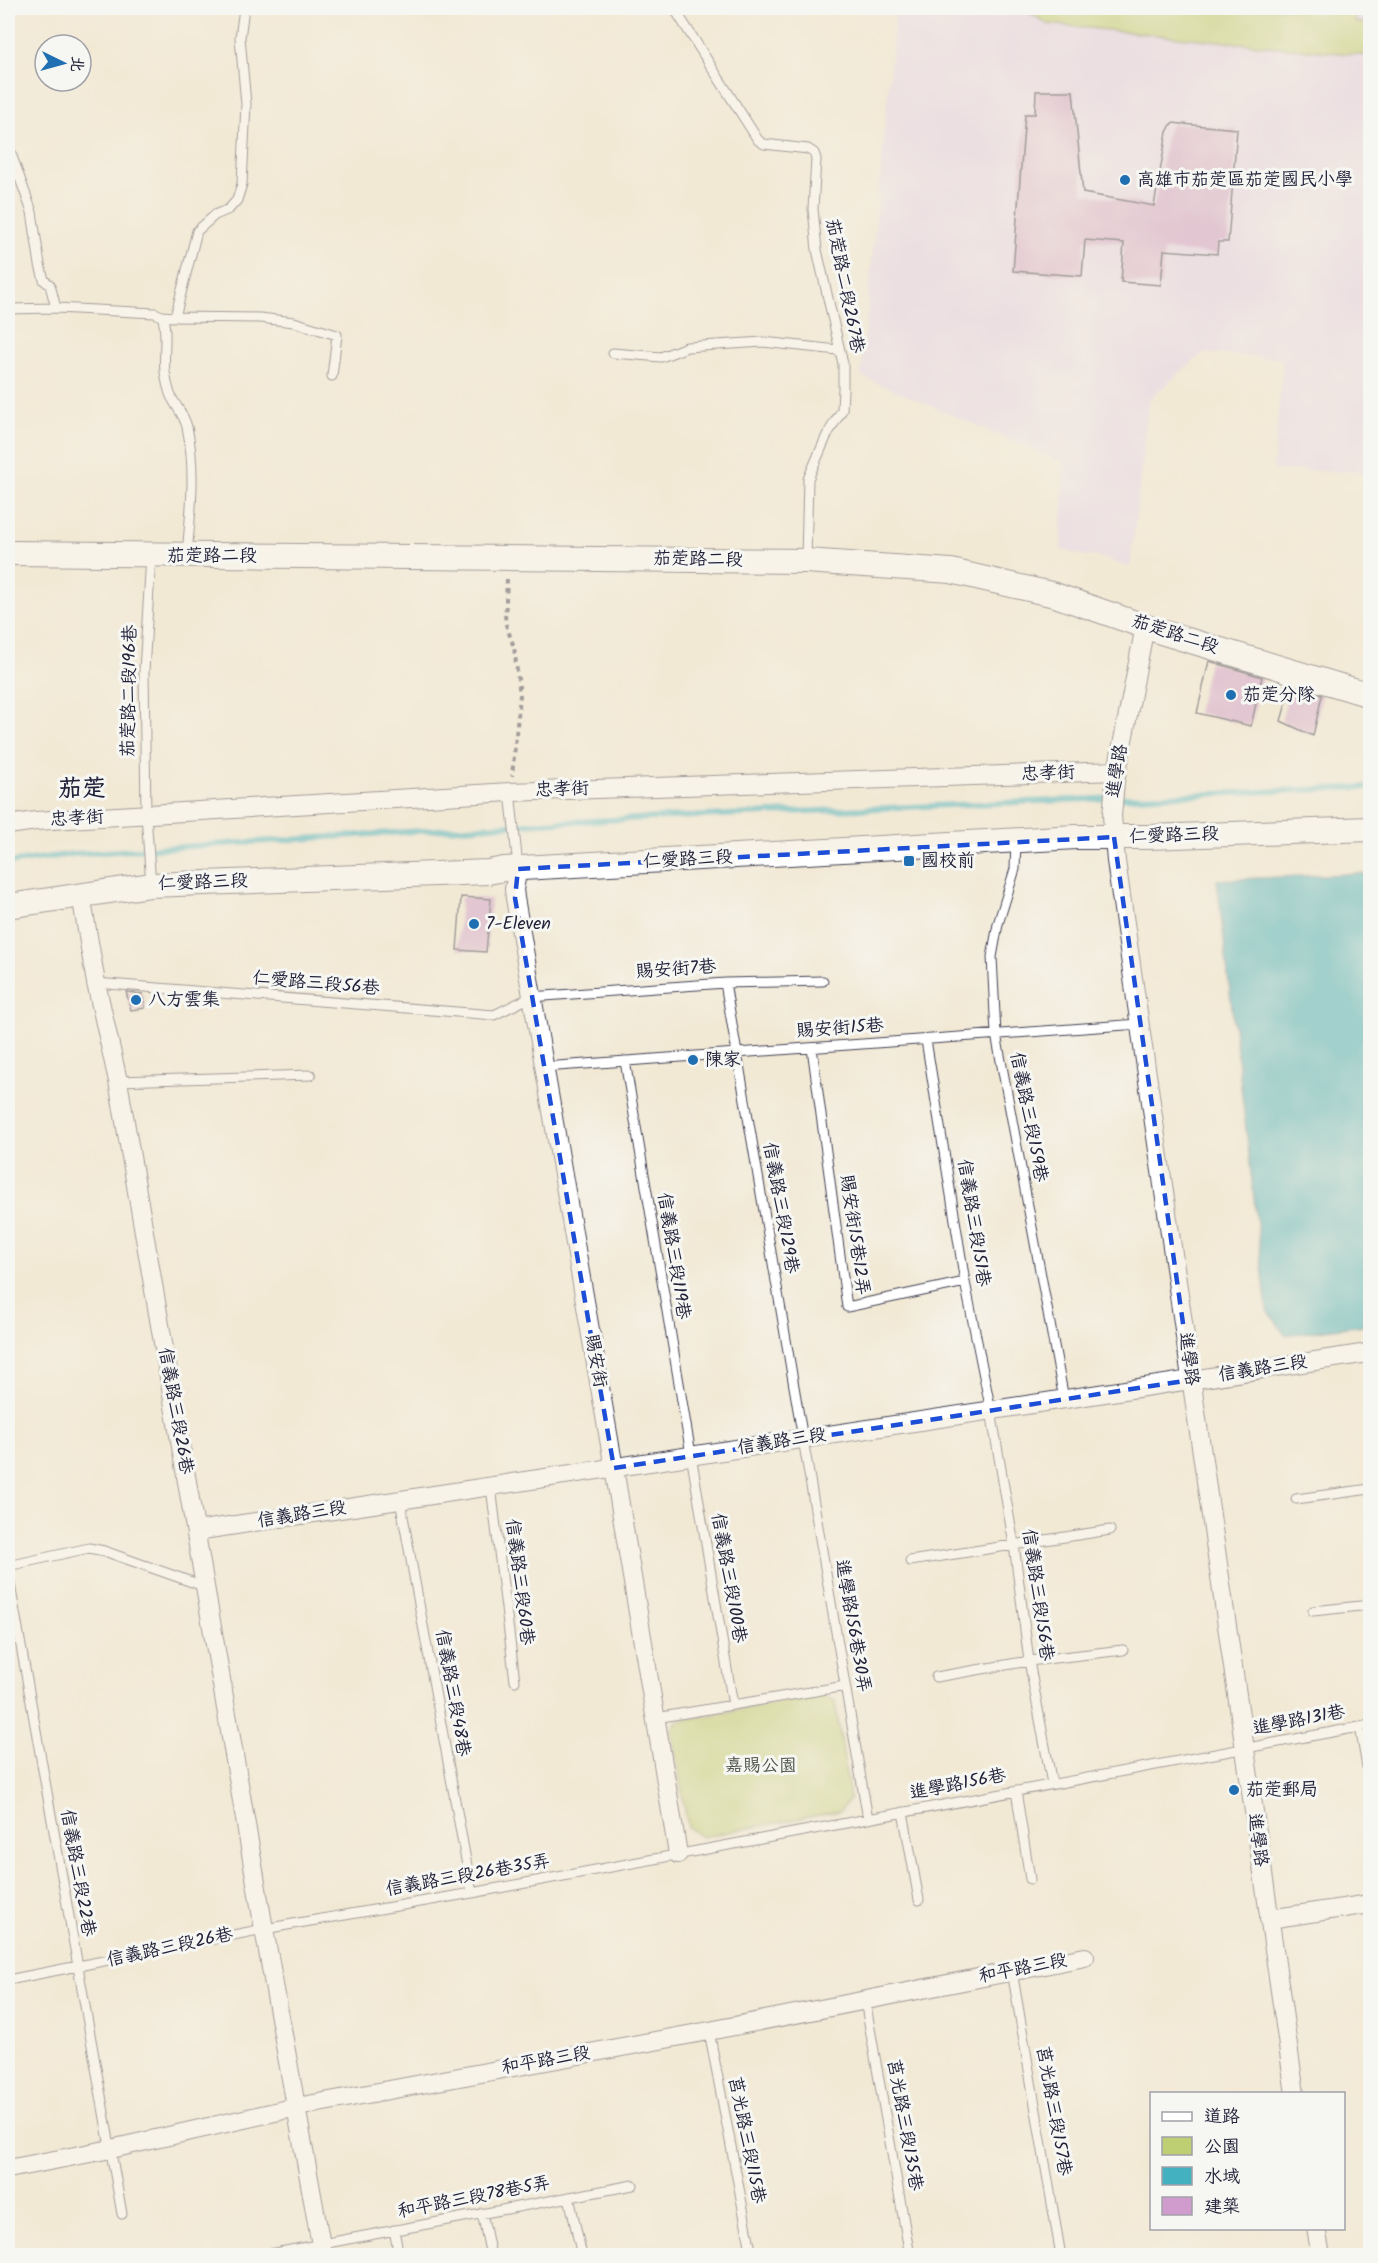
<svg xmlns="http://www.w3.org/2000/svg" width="1378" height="2263" font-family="Kalam,'LXGW WenKai TC',sans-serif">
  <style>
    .built { fill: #e4d3f1 }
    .green { fill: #bdcf72; stroke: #707856; stroke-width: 1.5 }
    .water { fill: #43b1c0; stroke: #326a7e; stroke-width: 1.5 }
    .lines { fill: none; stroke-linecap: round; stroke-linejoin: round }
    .stream { stroke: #43b1c0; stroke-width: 6 }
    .building { fill: #cf9ccd }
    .service-casing { stroke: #414052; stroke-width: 11 }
    .minor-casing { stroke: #414052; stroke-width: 20 }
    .tertiary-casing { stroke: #414052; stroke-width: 26 }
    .path { stroke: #414052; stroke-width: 4; stroke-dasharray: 4.5 4.5; stroke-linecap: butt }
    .service { stroke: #fff; stroke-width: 9 }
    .minor { stroke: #fff; stroke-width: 18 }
    .tertiary { stroke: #fff; stroke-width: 24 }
    .marked { fill: none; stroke: #1d4ed8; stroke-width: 4.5; stroke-dasharray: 12 8; stroke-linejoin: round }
    .poi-dot { fill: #1f6fb2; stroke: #f6f6f2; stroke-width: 2 }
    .labels { text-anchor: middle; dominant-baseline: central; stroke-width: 6; stroke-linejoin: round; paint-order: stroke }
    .poi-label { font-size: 18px; fill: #22223b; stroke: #f6f6f2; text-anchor: start }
    .street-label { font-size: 18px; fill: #22223b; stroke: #f6f6f2 }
    .park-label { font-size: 18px; fill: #50564c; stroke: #f6f6f2 }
    .district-label { font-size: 24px; font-weight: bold; fill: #22223b; stroke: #f6f6f2 }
  </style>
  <rect width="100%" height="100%" fill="#f6f6f2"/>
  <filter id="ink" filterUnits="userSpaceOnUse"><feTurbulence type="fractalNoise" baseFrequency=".0167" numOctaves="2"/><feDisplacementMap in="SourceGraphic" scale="12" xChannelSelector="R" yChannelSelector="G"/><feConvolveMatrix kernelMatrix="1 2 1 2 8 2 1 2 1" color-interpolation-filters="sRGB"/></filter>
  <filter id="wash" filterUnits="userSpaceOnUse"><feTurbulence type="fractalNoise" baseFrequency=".008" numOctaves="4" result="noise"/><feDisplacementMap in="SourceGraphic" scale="24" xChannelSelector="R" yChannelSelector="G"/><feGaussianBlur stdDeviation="1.35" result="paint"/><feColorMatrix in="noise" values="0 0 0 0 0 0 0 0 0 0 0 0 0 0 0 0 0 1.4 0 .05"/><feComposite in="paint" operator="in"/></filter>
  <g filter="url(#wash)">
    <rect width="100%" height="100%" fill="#f2e9d5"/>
    <!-- built -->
    <path class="built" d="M896,8H1370V472L1273,470L1283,359L1203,353L1149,399L1130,567L1092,555L1090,557L1061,550L1064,463L861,376Z"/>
    <!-- green -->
    <path class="green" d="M1023,8H1356L1355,22L1370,24V56L1047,24Z
      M822,1695L835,1701L850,1798L840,1811L702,1837L688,1827L671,1731L677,1721Z"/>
    <!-- water -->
    <path class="water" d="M1370,873V1305L1364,1325L1286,1335L1267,1310L1217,880Z"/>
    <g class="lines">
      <!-- stream -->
      <path class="stream" d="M8,863L74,854L539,823L1370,787"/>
    </g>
    <g id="blocks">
      <!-- building -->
      <path class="building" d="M1036,91H1073L1083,193L1154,206L1167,132L1172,123L1237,129L1228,242H1218L1217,254L1164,250L1161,285L1121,282L1124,243L1085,240L1082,276L1013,271L1025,114H1035Z
        M1209,661L1262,677L1251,726L1197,713Z
        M1291,686L1322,695L1313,736L1281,721Z
        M461,897L491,899L486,952L457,950Z
        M126,992L143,994L145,1008L131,1010Z"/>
    </g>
  </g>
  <g filter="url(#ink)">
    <use href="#blocks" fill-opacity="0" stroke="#414052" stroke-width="1.5"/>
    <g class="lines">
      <defs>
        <path id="service" d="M674,8L758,140L764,144L808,149L814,153L816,159L813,209L817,250L843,364V389L842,410L827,435L808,479L806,559
          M8,145L32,212L40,265L44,280L50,285L56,308L155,313L162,316C168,330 163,355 165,372C166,379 168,388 170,394C175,406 184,414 187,427C196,469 191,511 187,553
          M8,309L56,308
          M162,316L175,317L197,231L215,215L229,209L237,200L242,184L246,104L240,38L244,8
          M175,317L260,318L294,322L337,335L332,376
          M613,353L661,357L687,347L763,342L838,350
          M151,556L144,671L146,814L151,885
          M510,792L518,866
          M1016,841L1015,869L998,924L992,957L996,1034L1064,1399
          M96,983L494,1015L531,997L725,983L823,981
          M725,983L868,1819
          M926,1040L965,1282L991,1411L1014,1545L1029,1661L1052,1784
          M812,1048L847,1307L965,1282
          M625,1061L733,1705
          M544,1067L1139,1024
          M118,1081L311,1075
          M1368,1353L1370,1368
          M491,1487L515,1681
          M1296,1499L1370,1489
          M400,1500L472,1893
          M910,1561L1110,1530
          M8,1566L89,1548L104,1551L206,1587
          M8,1573L122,2214
          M1313,1611L1370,1605
          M936,1677L1029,1661L1123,1650
          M656,1718L845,1686
          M1360,1727L1370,1784
          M1016,1791L1030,1879
          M903,1812L919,1900
          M1012,1971L1061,2256
          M8,1980L264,1929L472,1893L1370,1725
          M865,2000L910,2256
          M709,2031L752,2256
          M569,2197L582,2256
          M482,2213L491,2256
          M394,2230L399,2256
          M259,2256L633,2185"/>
        <path id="minor" d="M1145,626L1115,782L1112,816L1116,861L1295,2094
          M8,825L36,821L510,792L1117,771
          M518,869L514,889L515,898L614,1468L678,1854
          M81,895L96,983L118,1081L264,1929L323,2256
          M196,1531L1368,1353
          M1269,1919L1370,1904
          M8,2169L111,2149L297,2107L709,2031L1085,1957
          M1316,2228L1321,2256"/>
        <path id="tertiary" d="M8,553L806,561L951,571L1055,595L1161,632L1370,695
          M8,906L151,885L488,872L504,869L1076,837H1149L1370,829"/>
      </defs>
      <!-- service casing -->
      <use href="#service" class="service-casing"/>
      <!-- minor casing -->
      <use href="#minor" class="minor-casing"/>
      <!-- tertiary casing -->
      <use href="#tertiary" class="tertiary-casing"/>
      <!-- path -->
      <path class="path" d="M507,579L505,622L514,647L520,695L512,776"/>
      <!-- service -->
      <use href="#service" class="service"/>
      <!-- minor -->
      <use href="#minor" class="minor"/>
      <!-- tertiary -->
      <use href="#tertiary" class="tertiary"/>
    </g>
  </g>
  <!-- marked area -->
  <path d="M0 0H1378V2263H0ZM1114,837L1191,1380L614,1468L515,898L518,869Z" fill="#f2e9d5" fill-opacity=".55" fill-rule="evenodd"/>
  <path class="marked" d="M1114,837L1191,1380L614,1468L515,898L518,869Z"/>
  <!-- markers -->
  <g class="poi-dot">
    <circle cx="1125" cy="180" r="6"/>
    <circle cx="1231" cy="695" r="6"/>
    <rect x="903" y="855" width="12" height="12" rx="3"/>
    <circle cx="474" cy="924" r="6"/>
    <circle cx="136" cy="1000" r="6"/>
    <circle cx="693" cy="1060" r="6"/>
    <circle cx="1234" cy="1790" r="6"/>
  </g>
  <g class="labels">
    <!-- poi labels -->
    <g class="poi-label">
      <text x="1137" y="180">高雄市茄萣區茄萣國民小學</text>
      <text x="1243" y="695">茄萣分隊</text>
      <text x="921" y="861">國校前</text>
      <text x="486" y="924">7-Eleven</text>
      <text x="148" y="1000">八方雲集</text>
      <text x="705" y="1060">陳家</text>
      <text x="1246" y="1790">茄萣郵局</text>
    </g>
    <!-- street labels -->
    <g class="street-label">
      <text transform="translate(844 286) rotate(79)">茄萣路二段267巷</text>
      <text x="212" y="556">茄萣路二段</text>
      <text transform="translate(698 560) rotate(1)">茄萣路二段</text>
      <text transform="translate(1175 635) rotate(18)">茄萣路二段</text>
      <text transform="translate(130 691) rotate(-89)">茄萣路二段196巷</text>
      <text transform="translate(1118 771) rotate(-81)">進學路</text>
      <text transform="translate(1048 774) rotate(-2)">忠孝街</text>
      <text transform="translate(562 790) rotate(-2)">忠孝街</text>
      <text transform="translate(77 819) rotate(-3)">忠孝街</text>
      <text transform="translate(1174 836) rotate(-2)">仁愛路三段</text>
      <text transform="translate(688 860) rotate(-3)">仁愛路三段</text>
      <text transform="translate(203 883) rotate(-2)">仁愛路三段</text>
      <text transform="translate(676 970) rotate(-4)">賜安街7巷</text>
      <text transform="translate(316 984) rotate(5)">仁愛路三段56巷</text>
      <text transform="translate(840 1029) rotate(-4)">賜安街15巷</text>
      <text transform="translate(1028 1117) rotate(79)">信義路三段159巷</text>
      <text transform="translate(780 1208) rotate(80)">信義路三段129巷</text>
      <text transform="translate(973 1223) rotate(81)">信義路三段151巷</text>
      <text transform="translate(854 1235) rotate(82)">賜安街15巷12弄</text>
      <text transform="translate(673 1256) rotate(81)">信義路三段119巷</text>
      <text transform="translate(1188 1359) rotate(82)">進學路</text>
      <text transform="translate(595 1361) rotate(80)">賜安街</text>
      <text transform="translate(1263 1369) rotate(-9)">信義路三段</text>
      <text transform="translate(175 1411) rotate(80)">信義路三段26巷</text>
      <text transform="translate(782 1442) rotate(-9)">信義路三段</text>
      <text transform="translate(302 1515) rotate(-9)">信義路三段</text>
      <text transform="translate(728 1578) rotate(80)">信義路三段100巷</text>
      <text transform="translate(519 1582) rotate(83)">信義路三段60巷</text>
      <text transform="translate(1037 1595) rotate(82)">信義路三段156巷</text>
      <text transform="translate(852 1626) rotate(80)">進學路156巷30弄</text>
      <text transform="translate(452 1693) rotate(80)">信義路三段48巷</text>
      <text transform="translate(1299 1721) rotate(-11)">進學路131巷</text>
      <text transform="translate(958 1785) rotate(-11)">進學路156巷</text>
      <text transform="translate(1257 1840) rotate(82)">進學路</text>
      <text transform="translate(77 1873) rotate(80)">信義路三段22巷</text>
      <text transform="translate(468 1876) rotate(-10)">信義路三段26巷35弄</text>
      <text transform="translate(170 1948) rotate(-12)">信義路三段26巷</text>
      <text transform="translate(1023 1969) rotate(-11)">和平路三段</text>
      <text transform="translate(546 2061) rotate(-10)">和平路三段</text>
      <text transform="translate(1053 2111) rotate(80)">莒光路三段157巷</text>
      <text transform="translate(904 2125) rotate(80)">莒光路三段135巷</text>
      <text transform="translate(746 2140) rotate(79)">莒光路三段115巷</text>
      <text transform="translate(474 2198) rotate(-11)">和平路三段78巷5弄</text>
    </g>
    <!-- park labels -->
    <g class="park-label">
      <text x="761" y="1766">嘉賜公園</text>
    </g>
    <!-- district labels -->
    <g class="district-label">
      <text x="82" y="789">茄萣</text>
    </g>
  </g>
  <!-- margin -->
  <rect width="1378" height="2263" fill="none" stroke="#f6f6f2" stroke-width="30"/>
  <!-- legend -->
  <rect x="1150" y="2092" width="195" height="138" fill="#f6f6f2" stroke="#a1a1a9" stroke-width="1.5"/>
  <rect x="1162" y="2112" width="30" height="9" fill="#ffffff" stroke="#a1a1a9" stroke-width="1.5"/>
  <text x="1204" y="2122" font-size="18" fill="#22223b">道路</text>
  <rect x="1162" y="2137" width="30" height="18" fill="#bdcf72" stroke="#a1a1a9" stroke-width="1.5"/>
  <text x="1204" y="2152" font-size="18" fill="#22223b">公園</text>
  <rect x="1162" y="2167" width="30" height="18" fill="#43b1c0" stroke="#a1a1a9" stroke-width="1.5"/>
  <text x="1204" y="2182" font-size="18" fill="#22223b">水域</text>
  <rect x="1162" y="2197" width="30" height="18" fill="#cf9ccd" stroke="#a1a1a9" stroke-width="1.5"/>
  <text x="1204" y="2212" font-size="18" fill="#22223b">建築</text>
  <!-- north arrow -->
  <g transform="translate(63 63) rotate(95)"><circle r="28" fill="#f6f6f2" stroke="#a1a1a9" stroke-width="1.5"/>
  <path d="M0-4.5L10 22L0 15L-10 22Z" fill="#1f6fb2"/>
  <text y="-9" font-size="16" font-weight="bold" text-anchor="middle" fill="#22223b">北</text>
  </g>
</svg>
